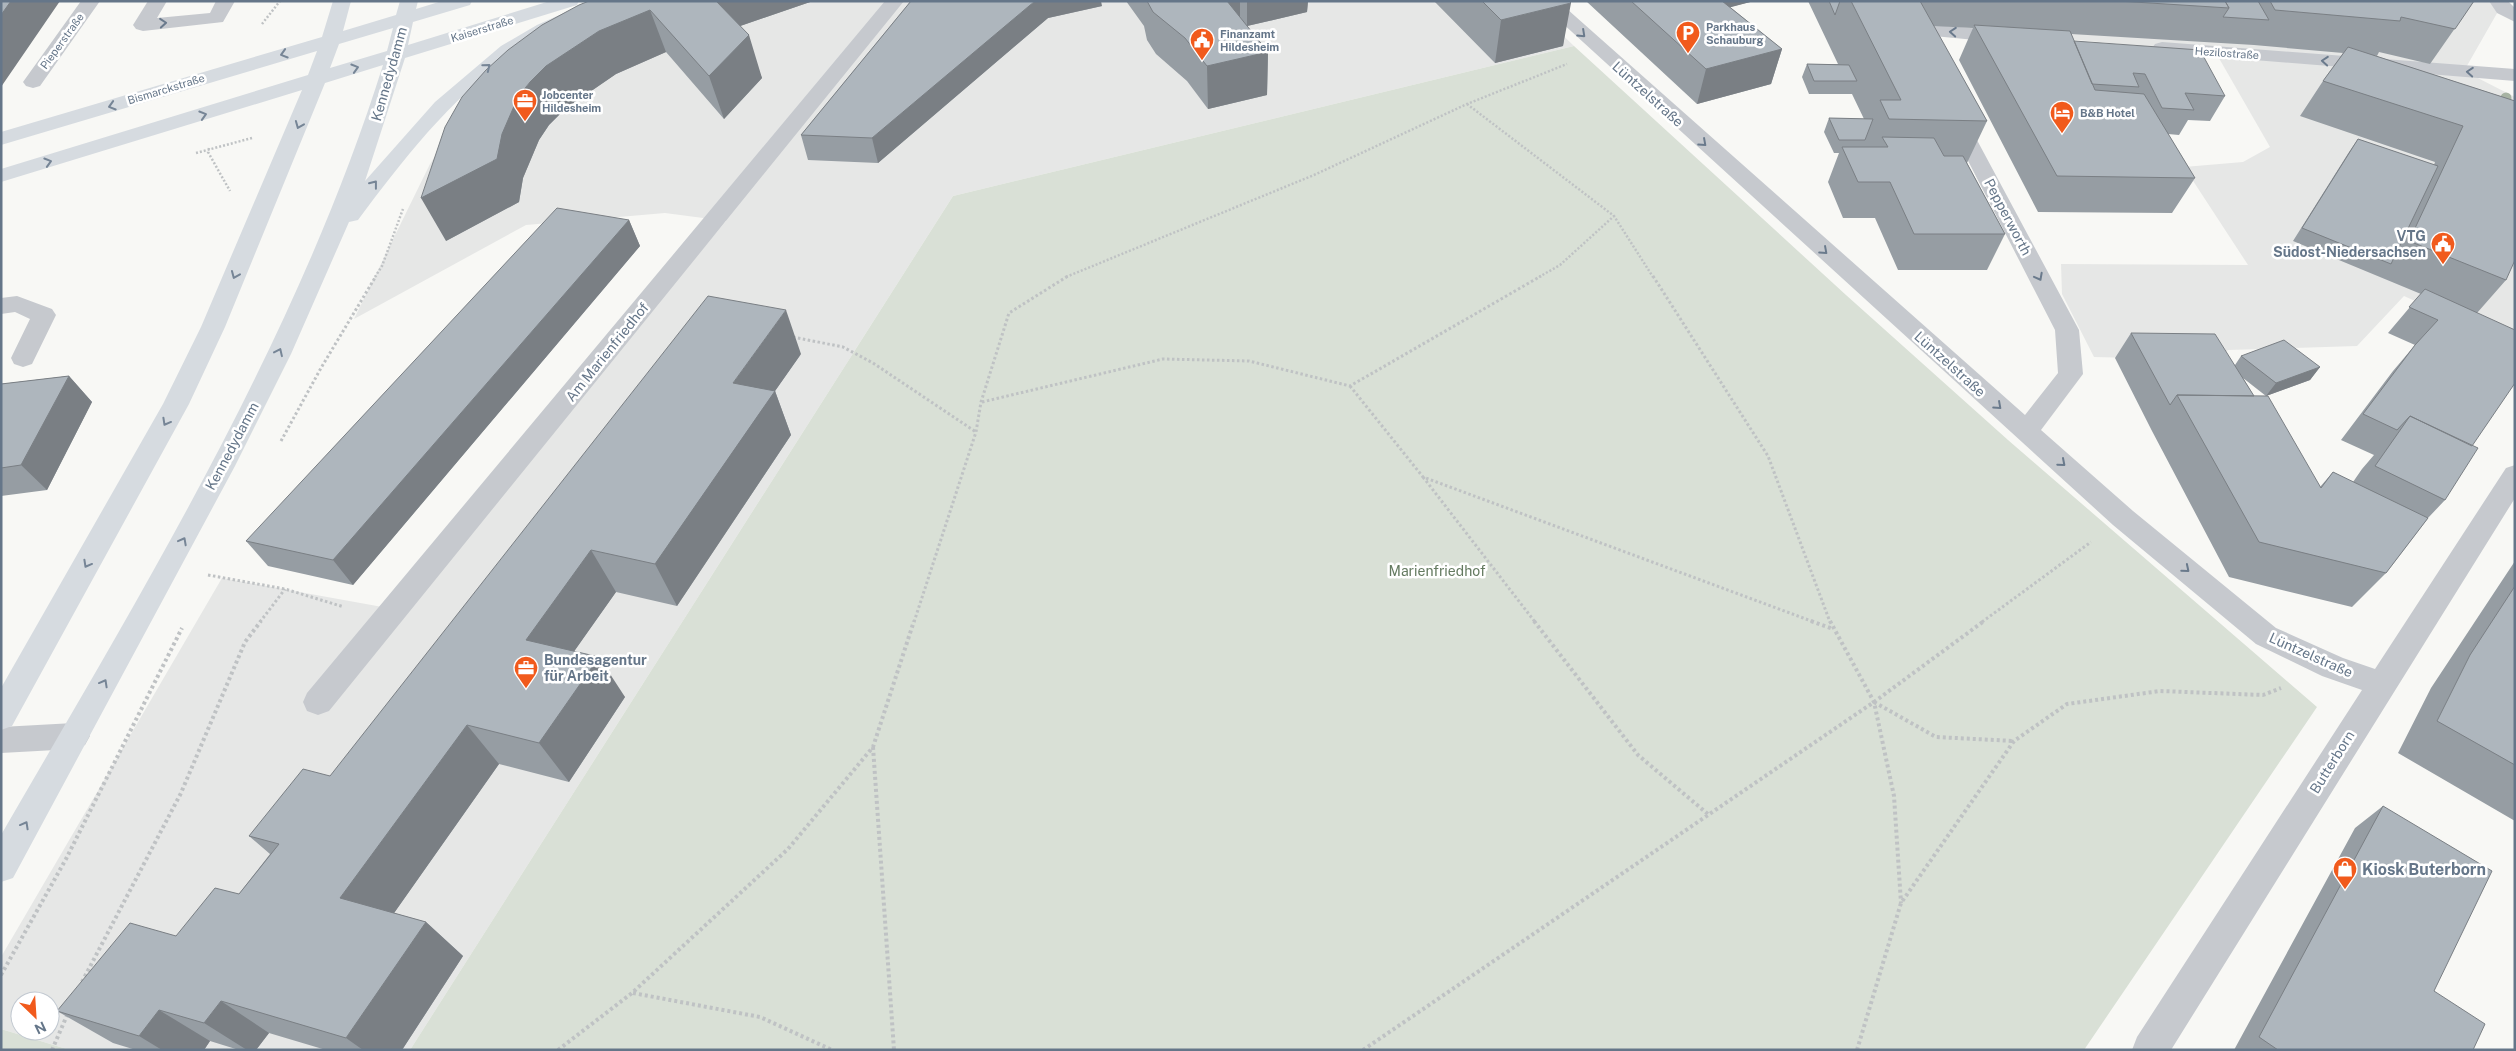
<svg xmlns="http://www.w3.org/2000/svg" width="2516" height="1051" font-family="'Public Sans',sans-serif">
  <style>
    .built { fill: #e6e7e6; fill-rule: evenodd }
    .green { fill: #d9e0d6 }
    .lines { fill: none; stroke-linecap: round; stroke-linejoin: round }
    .path-far2 { stroke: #bfc2c4; stroke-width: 2.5; stroke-dasharray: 2 2; stroke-linecap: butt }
    .path-far1 { stroke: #bfc2c4; stroke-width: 3; stroke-dasharray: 2.5 2.5; stroke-linecap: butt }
    .path { stroke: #bfc2c4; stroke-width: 4; stroke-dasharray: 3 3; stroke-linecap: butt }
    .minor { fill: #c6c9ce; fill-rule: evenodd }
    .major { fill: #d6dbe0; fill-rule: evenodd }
    .tree { fill: #a7b3a3 }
    .wall { fill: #969da3 }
    .shaded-wall { fill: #7a7f84 }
    .building { fill: #aeb6bd; stroke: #7a7f84 }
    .oneway { stroke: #6a7a8c }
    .oneway2 { stroke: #768596 }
    .labels { text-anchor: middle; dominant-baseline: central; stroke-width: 5; stroke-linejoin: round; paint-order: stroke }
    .far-poi-label { font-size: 11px; font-weight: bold; fill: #657689; stroke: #fff; text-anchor: start }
    .far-street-label { font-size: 11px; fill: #657689; stroke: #fff }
    .street-label { font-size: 14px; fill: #657689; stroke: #fff }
    .poi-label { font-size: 14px; font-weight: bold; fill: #657689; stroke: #fff; text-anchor: end }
    .park-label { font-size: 14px; fill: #647a60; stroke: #fff }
    .near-poi-label { font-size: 16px; font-weight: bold; fill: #657689; stroke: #fff; text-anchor: start }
  </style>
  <rect width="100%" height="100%" fill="#f8f8f5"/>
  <!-- built -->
  <path class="built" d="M636,1H1527L1574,46L953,196L410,1050H70L1,1029V957L222,578L399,610L726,221L665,213L526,225L354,319L430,164L462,115ZM20,1001H50V1031H20Z
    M1914,1H2504L2464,71L2515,97V346L2404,296L2357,346L2228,350L2216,360L2094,357L2062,294L2061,264L2248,265L2184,167L2243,162L2270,147L2216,53L1929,26Z"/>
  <!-- green -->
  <path class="green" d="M1574,46L1846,295L2008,440L2317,707L2084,1050H410L953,196Z
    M1,1029L70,1050H1Z"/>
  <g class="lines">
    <!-- path-far2 -->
    <path class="path-far2" d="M262,24L280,1
      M1467,104L1614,216L1653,277
      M209,148L208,152L230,191
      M196,153L252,138
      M375,277L382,266L403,209
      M1066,277L1314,175L1467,104L1567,64
      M1539,277L1560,265L1614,216"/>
    <!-- path-far1 -->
    <path class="path-far1" d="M1653,276L1768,456L1830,622
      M793,337L843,347L873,363L976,432
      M1350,386L1423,477L1814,622
      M982,402L1163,359L1249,361L1350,386L1541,276
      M281,441L321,368L376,276
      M1423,477L1535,622
      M208,575L285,589L344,607
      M260,622L285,589
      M914,622L976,432L981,402L1009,313L1068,276
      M1982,622L2091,542"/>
    <!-- path -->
    <path class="path" d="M1534,621L1638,755L1709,815
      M1811,621L1833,629
      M1830,621L1874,702L1894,796L1901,903
      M1874,702L1936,737L2014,741
      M873,747L894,1050
      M1,975L66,859L182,628
      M82,982L181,793L245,642L261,621
      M633,993L760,1017L832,1050
      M52,1050L68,1013
      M558,1050L632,993L788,849L873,747L914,621
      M1363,1050L1874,702L1984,621
      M1857,1050L1901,903L2014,741L2067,704L2160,691L2263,695L2281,688"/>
    <!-- minor -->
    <path class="minor" d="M81,1H100L40,86L33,88L26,86L23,82Z
      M148,1H167L157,18L210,13L216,1H235L223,22L143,31L136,29L133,25Z
      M885,1H904L329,711L318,715L307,711L303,702L307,693Z
      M1538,1H1558L2025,415L2058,373L2055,330L1946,118L1949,114L1956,112L1963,114L2079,330L2083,374L2041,430L2133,511L2276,628L2343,658L2375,669L2506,468L2515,465V498L2171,1050H2132L2137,1037L2362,690L2322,676L2256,644L2113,525Z
      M2489,1H2508L2515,8V22L2497,13Z
      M1909,23L2007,31L2014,33L2017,37L2014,41L2007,43L1902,33L1899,29L1902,25Z
      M2162,42L2515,69V81L2155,52L2152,48L2155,44Z
      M17,296L52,309L56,315L32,364L23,367L14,364L11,358L30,319L15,312L1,314V298Z
      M74,723L85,727L90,736L85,745L74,749L1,753V727Z"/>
    <!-- major -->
    <path class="major" d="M333,1H351L343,31L396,15L400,1H418L416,9L442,1H472L470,5L413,22L408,45L550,1H579L577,5L405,58L365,181L435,102L501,46L537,25L591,1H616L614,5C585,18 555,29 527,46C458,88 406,156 358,220L349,222L291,354L235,466L13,878L1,882V835C144,588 297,339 383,65L325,83L225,327L189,404L12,726L1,730V688L163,404L201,327L302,90L1,182V169L308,75L317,51L1,145V132L322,37ZM393,28L387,51L330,68L339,44Z"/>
  </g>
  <!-- trees -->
  <circle class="tree" cx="2506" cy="98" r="5.5"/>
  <!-- wall -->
  <path class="wall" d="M813,1L740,26L762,78L724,119L666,52L616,74L565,109L549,125L539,140L523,178L519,202L446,241L579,5Z
    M911,1L1102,6L1048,18L878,163L808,160L801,135Z
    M1126,1H1308L1307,12L1247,26L1268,52L1267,95L1208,109L1187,81L1156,54L1147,40L1144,26Z
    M1434,1H1569L1563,46L1495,63Z
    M1586,1H1754L1730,7L1782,49L1771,84L1697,104Z
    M1808,1H2474L2430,64L2379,52L2377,56L2373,55L2515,101L2506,280L2477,313L2472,446L2445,500L2428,518L2386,573L2352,607L2229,577L2152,431L2115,358L2131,333L2235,365L2241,356L2320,367L2310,380L2266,396L2243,378L2254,396L2320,487L2333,472L2353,482L2362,469L2374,455L2341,440L2393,371L2415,345L2388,333L2421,294L2293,241L2349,152L2358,139L2434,165L2435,162L2300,116L2323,81L2343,53L2254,45L2071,34L2074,41L2225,96L2210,121L2188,120L2179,135L2168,134L2195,178L2172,213L2038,212L1959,60L1973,28L1933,26L1987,121L1967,163L2005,234L1987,270H1898L1875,218H1843L1828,182L1839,153H1834L1824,132L1829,118L1864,119L1852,94H1809L1802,77L1807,64H1838Z
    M629,220L640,246L353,585L268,566L246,541Z
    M801,354L775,391L791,435L677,606L616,592L574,651L625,697L569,782L499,764L394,913L426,922L463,956L402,1050H326L269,1033L256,1050H239L210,1041L204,1050H136L113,1043L57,1011L176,936L239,894L270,854L249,836L330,776Z
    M69,376L92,402L47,490L1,496V384Z
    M2515,561V821L2398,753L2431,688Z
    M2383,806L2434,991L2473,1050H2234L2355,828Z"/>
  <!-- shaded-wall -->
  <path class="shaded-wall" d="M1,1H60L1,87Z
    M710,1H813L720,33Z
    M1035,1H1101L1102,6L1048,18L878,163L872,138Z
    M1212,1H1240V18Z
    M1247,1H1308L1307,12L1247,26Z
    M1695,1H1754L1690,18Z
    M1571,3L1563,46L1495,63L1501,20Z
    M650,10L666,52L616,74L565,109L549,125L539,140L523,178L519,202L446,241L421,198L518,97L530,82L546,66L599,31Z
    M749,35L762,78L724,119L709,76Z
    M1782,49L1771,84L1697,104L1706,69Z
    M1268,52L1267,95L1208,109L1207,66Z
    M629,220L640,246L353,585L333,560Z
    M786,310L801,354L775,391L791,435L677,606L655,564L733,383Z
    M2320,367L2310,380L2266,396L2276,383Z
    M69,376L92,402L47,490L21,465Z
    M591,550L616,592L554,680L526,640Z
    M599,657L625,697L569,782L539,743Z
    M467,725L499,764L380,933L340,898Z
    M426,922L463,956L402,1050H363L346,1038Z
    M221,1001L269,1033L256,1050H247L204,1023Z
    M159,1010L210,1041L204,1050H162L139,1036Z"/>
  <!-- building -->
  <path class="building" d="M1,1H11L1,15Z
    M589,1H716L749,35L709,76L650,10L599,31L546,66L530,82L518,97L502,134L497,159L421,198L445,127L462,97L486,70L508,50L542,25L579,5Z
    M911,1H1035L872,138L801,135Z
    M1147,1H1227L1268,52L1207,66L1185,38L1153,12Z
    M1482,1H1569L1571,3L1501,20Z
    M1631,1H1722L1782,49L1706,69Z
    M1829,1H1840L1835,15Z
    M1851,1H1920L1987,121L1889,119L1880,100H1901Z
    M2118,1H2225L2229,8Z
    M2225,1H2258L2269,20L2223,17L2229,8Z
    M2270,1H2474L2455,29L2401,17L2400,21L2275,10Z
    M1974,25L2070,31L2095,90L2144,94L2195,178L2057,176Z
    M2074,41L2200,50L2225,96L2185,93L2194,110L2162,108L2145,74L2133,73L2139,87L2092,84Z
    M2348,47L2515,101V260L2506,280L2409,241L2463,126L2323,81Z
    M1807,64L1849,65L1857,81H1814Z
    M1829,118L1873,119L1865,140H1839Z
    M1882,137L1934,138L1944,156H1963L2005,234H1914L1890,182H1858L1842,147H1888Z
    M2358,139L2438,166L2391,264L2302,228Z
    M557,208L629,220L333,560L246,541Z
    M2425,289L2515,330V383L2472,446L2410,416L2397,430L2363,414L2415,345L2438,320L2409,307Z
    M708,296L786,310L733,383L775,391L655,564L591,550L526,640L599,657L539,743L467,725L340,898L426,922L346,1038L221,1001L204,1023L159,1010L139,1036L57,1011L130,923L176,936L215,888L239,894L279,844L249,836L303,769L330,776Z
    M2131,333L2215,334L2254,396L2177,395L2170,405Z
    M2284,340L2320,367L2276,383L2241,356Z
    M69,376L21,465L1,468V384Z
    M2177,395L2268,396L2321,488L2333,472L2428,518L2386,573L2259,542Z
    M2410,416L2478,448L2445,500L2375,466Z
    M2515,586V765L2437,721L2470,655Z
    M2383,806L2492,871L2434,991L2485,1024L2473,1050H2278L2259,1037Z"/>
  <!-- one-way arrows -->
  <defs><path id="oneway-chevron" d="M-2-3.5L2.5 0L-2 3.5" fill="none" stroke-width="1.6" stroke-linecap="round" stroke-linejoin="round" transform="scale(1.25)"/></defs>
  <g class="oneway">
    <use href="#oneway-chevron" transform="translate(163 23) rotate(-5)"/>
    <use href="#oneway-chevron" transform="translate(1953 32) rotate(-176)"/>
    <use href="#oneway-chevron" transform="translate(1582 34) rotate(43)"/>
    <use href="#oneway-chevron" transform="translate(2325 61) rotate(-176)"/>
    <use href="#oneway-chevron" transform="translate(2470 72) rotate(-176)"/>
    <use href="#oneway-chevron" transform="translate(1703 143) rotate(42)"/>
    <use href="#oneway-chevron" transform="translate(1824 251) rotate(42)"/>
    <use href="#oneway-chevron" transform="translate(2039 277) rotate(62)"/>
    <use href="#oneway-chevron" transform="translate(1998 406) rotate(42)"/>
    <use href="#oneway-chevron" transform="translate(2062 463) rotate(41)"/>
    <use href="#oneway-chevron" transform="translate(2186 569) rotate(40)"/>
  </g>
  <g class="oneway2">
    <use href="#oneway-chevron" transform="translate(284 54) rotate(163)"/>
    <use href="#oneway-chevron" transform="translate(487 67) rotate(-39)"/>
    <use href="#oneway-chevron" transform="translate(355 68) rotate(-17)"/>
    <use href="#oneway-chevron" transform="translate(112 106) rotate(163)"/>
    <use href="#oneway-chevron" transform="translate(203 115) rotate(-17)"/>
    <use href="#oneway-chevron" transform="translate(299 125) rotate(112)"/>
    <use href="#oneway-chevron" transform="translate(48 162) rotate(-17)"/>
    <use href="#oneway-chevron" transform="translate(374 184) rotate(-52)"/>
    <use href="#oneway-chevron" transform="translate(235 275) rotate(113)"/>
    <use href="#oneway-chevron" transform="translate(279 352) rotate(-65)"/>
    <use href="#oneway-chevron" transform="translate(166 422) rotate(119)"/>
    <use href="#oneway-chevron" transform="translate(183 541) rotate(-62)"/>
    <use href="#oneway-chevron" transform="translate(87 564) rotate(119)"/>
    <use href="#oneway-chevron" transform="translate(104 683) rotate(-61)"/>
    <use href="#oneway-chevron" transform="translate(25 825) rotate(-61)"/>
  </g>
  <!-- icons -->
  <defs>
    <symbol id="parking-pin" viewBox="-11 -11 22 30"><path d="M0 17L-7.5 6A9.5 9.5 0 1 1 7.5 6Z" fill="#f15a1c" stroke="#fff"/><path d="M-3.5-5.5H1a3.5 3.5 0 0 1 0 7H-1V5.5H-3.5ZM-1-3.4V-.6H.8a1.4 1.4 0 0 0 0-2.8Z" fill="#fff"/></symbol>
    <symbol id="civic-pin" viewBox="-11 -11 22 30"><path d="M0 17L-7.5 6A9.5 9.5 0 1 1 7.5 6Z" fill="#f15a1c" stroke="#fff"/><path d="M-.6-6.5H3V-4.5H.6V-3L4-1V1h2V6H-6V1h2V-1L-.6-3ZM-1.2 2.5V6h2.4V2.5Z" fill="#fff"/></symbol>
    <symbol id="office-pin" viewBox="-11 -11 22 30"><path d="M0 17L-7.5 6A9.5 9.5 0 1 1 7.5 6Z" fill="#f15a1c" stroke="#fff"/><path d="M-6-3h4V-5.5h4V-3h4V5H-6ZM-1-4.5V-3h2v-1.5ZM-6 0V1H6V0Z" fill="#fff"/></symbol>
    <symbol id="hotel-pin" viewBox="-11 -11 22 30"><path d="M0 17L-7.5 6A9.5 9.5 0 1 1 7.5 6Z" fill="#f15a1c" stroke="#fff"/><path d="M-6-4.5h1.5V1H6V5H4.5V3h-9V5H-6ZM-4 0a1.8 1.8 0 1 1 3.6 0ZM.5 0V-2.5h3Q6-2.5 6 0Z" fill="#fff"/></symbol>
    <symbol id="shop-pin" viewBox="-11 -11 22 30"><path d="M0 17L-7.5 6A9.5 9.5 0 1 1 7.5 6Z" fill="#f15a1c" stroke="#fff"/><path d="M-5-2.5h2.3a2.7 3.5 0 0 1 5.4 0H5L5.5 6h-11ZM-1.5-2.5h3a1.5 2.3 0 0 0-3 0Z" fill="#fff"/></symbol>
  </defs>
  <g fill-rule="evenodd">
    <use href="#parking-pin" x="1674" y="19" width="28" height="38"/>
    <use href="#civic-pin" x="1188" y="26" width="28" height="38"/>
    <use href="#office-pin" x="511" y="87" width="28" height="38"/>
    <use href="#hotel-pin" x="2048" y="99" width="28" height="38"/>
    <use href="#civic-pin" x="2429" y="230" width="28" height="38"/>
    <use href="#office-pin" x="512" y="654" width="28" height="38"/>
    <use href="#shop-pin" x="2331" y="855" width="28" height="38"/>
  </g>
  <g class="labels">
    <!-- far-poi labels -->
    <g class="far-poi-label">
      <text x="1706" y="27">Parkhaus<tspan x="1706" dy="13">Schauburg</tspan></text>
      <text x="1220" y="34">Finanzamt<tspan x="1220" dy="13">Hildesheim</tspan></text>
      <text x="542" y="95">Jobcenter<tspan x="542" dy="13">Hildesheim</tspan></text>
      <text x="2080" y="113">B&amp;B Hotel</text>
    </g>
    <!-- far-street labels -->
    <g class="far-street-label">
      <text transform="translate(482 29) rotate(-17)">Kaiserstraße</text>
      <text transform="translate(62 41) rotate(-54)">Pieperstraße</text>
      <text transform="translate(2227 53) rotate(4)">Hezilostraße</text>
      <text transform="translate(166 89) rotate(-17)">Bismarckstraße</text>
    </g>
    <!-- street labels -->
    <g class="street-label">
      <text transform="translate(389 74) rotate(-74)">Kennedydamm</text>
      <text transform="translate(1648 94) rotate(42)">Lüntzelstraße</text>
      <text transform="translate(2008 217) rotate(62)">Pepperworth</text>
      <text transform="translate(607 352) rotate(-51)">Am Marienfriedhof</text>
      <text transform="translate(1950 364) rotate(42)">Lüntzelstraße</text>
      <text transform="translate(232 446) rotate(-62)">Kennedydamm</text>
      <text transform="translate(2311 655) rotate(24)">Lüntzelstraße</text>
      <text transform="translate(2332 762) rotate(-58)">Butterborn</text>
    </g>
    <!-- poi labels -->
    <g class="poi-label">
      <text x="2426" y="236">VTG<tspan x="2426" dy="16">Südost-Niedersachsen</tspan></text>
      <text x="544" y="660" text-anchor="start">Bundesagentur<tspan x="544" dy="16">für Arbeit</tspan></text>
    </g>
    <!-- park labels -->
    <g class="park-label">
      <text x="1437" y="571">Marienfriedhof</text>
    </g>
    <!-- near-poi labels -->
    <g class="near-poi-label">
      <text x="2362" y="869">Kiosk Buterborn</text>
    </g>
  </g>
  <!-- border -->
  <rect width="2516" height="1051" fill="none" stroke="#657689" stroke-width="5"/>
  <!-- north arrow -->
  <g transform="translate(35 1016) rotate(155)"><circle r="24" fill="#ffffff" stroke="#c1c8d0"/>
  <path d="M0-4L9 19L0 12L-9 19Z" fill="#f15a1c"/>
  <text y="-8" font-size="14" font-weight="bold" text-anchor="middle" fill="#657689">N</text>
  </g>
</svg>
